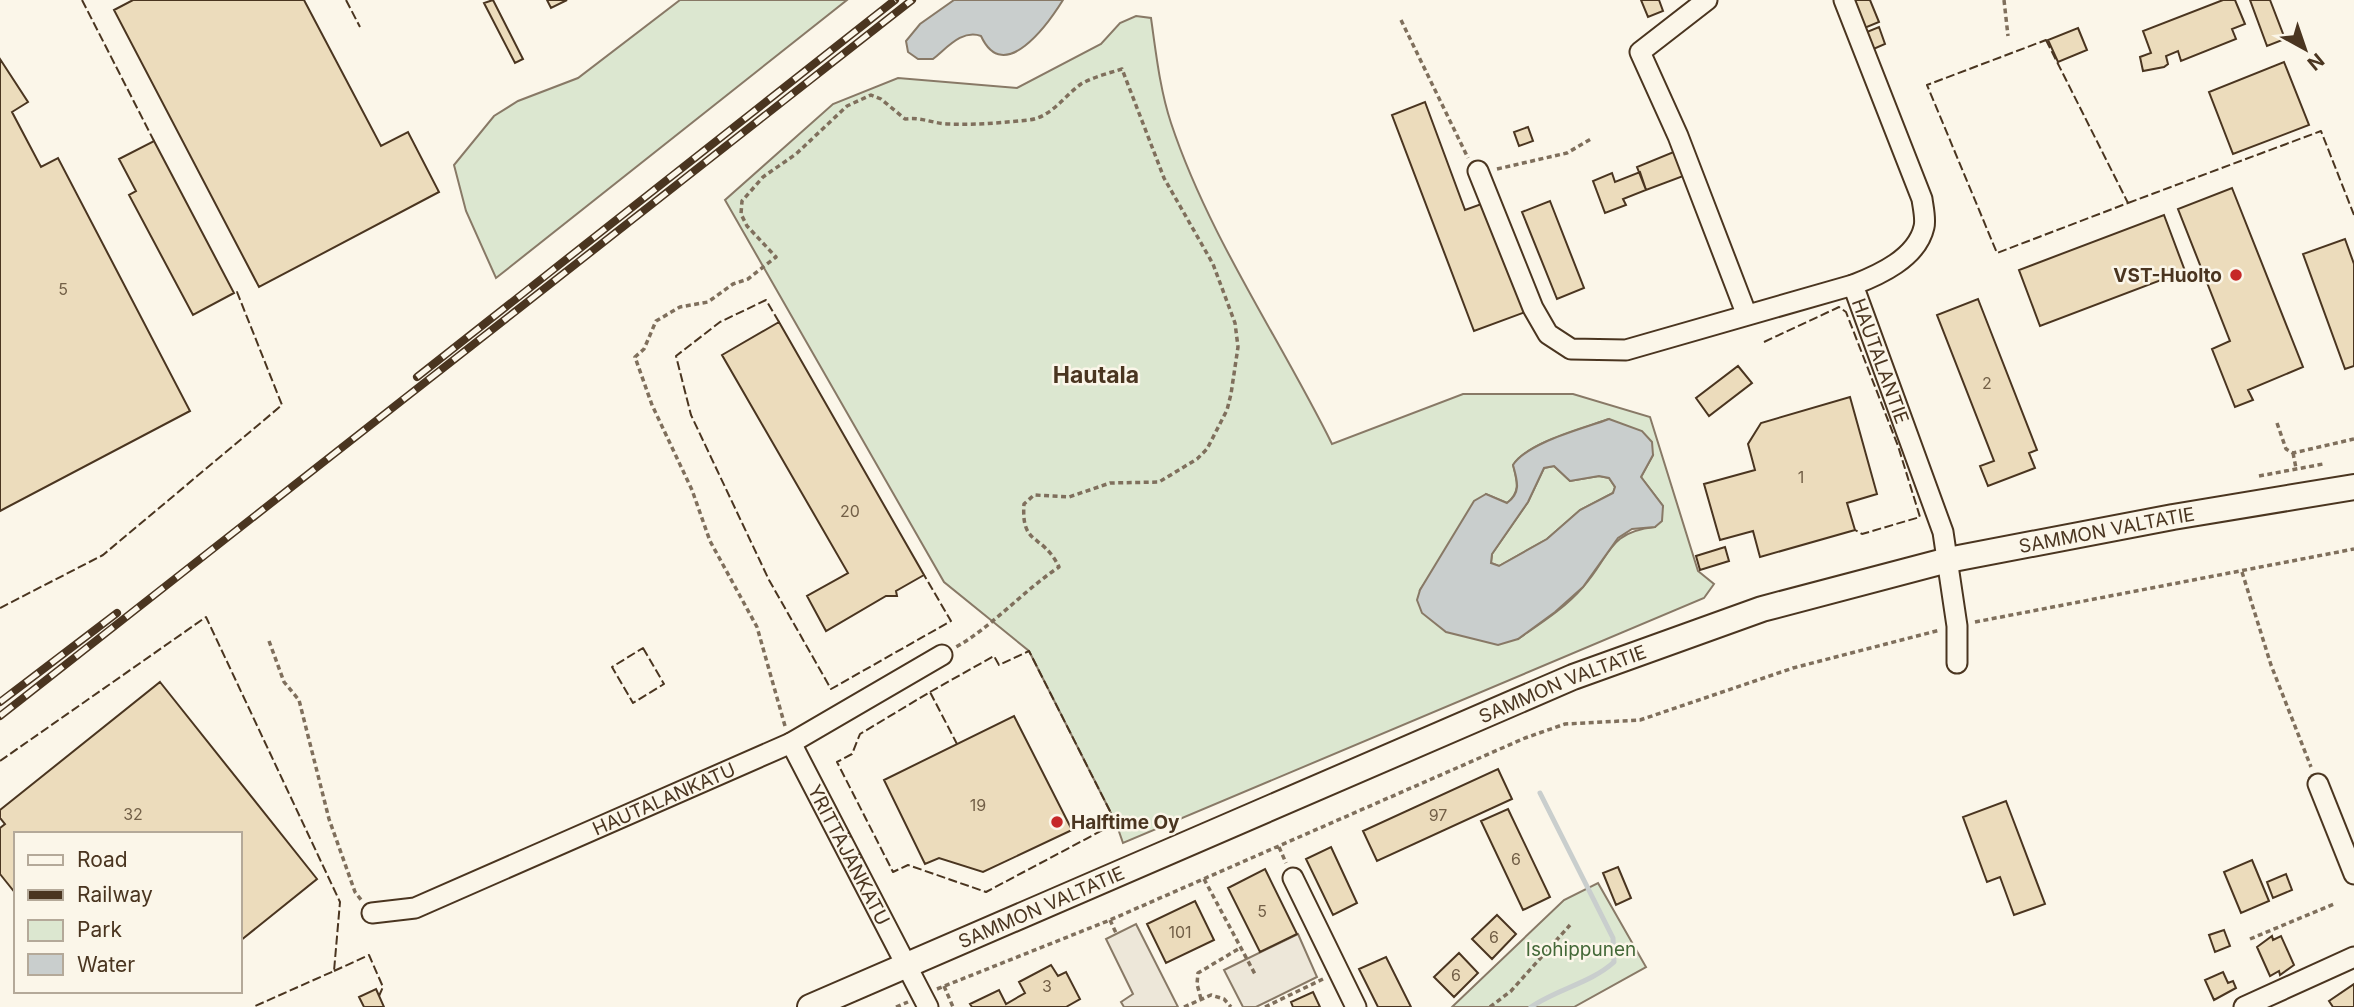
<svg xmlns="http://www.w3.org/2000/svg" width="2354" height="1007" font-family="Inter,sans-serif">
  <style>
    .green { fill: #dce7d0; stroke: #887966; stroke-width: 2; fill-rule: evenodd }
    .parking { fill: #ede7d9; stroke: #887966; stroke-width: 2 }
    .water { fill: #c9cecd; stroke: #887966; stroke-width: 2; fill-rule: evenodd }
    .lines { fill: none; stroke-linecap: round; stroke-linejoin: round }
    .stream { stroke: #c9cecd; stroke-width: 5 }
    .building { fill: #ecdcbc; stroke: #4a3520; stroke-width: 2 }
    .minor-casing { stroke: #4a3520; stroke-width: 23 }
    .major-casing { stroke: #4a3520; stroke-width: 28 }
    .path { stroke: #7f6f5c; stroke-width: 3.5; stroke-dasharray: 5 3.5; stroke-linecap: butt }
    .minor { stroke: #fbf6e9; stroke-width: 19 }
    .major { stroke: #fbf6e9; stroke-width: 24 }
    .rail-casing { stroke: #4a3520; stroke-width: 8 }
    .rail { stroke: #fbf6e9; stroke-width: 5; stroke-dasharray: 16; stroke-linecap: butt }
    .fence { stroke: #4a3520; stroke-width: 2; stroke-dasharray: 9 3.5; stroke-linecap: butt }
    .poi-dot { fill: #c62828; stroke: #fbf6e9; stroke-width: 2.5 }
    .labels { text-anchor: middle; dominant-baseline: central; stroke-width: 5; stroke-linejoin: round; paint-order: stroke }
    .number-label { font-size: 16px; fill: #725f47 }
    .poi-label { font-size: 19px; font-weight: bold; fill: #4a3520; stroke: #fbf6e9; text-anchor: end }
    .street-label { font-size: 19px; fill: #4a3520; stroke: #fbf6e9 }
    .park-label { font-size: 19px; fill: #436837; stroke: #fbf6e9 }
    .quarter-label { font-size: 23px; font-weight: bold; fill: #4a3520; stroke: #fbf6e9 }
  </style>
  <rect width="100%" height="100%" fill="#fbf6e9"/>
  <!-- green -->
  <path class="green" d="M680,0H847L496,278L466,211L454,165L494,116L518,101L578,78Z
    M1136,16L1151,18C1156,53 1160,90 1171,123C1209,237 1279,337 1332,444L1463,394H1573L1650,417L1698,571L1714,584L1704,598L1123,843L1116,823L1029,651L944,582L725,200L833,104L898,78L1017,88L1101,44L1120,23ZM1609,419L1653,455L1641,477L1663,506L1655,527C1607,532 1611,556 1583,587C1565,608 1541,623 1518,639L1420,590L1486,494L1507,503C1521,492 1517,481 1513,465C1528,442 1583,428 1609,419Z
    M1554,466L1570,481L1599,476L1609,478L1615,487L1613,493L1580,510L1547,539L1499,566L1491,563L1492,554L1528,502L1544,468Z
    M1598,883L1646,967L1574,1007H1452L1564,900Z"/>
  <!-- parking -->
  <path class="parking" d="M1136,924L1178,1007H1124L1121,1002L1133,994L1106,939Z
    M1298,934L1317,977L1256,1007H1243L1224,970Z"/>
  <!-- water -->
  <path class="water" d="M954,0H1063C1048,24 1004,86 981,36C962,29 947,48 933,59H918L908,52L906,41L920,24Z
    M1609,419L1642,431L1652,442L1653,455L1641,477L1663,506L1662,521L1655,527L1632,529L1618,538L1583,587L1555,612L1518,639L1498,645L1446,632L1422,613L1417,600L1420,590L1474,501L1486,494L1507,503C1522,492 1517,480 1513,465C1528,442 1583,429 1609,419ZM1554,466L1570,481L1599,476L1609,478L1615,487L1613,493L1580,510L1547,539L1499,566L1491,563L1492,554L1528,502L1544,468Z"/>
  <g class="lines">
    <!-- stream -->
    <path class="stream" d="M1531,1007C1557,989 1591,983 1614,962L1613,938L1540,793"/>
  </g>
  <!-- building -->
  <path class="building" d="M133,0H304L381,146L408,132L439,192L259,287L114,10Z
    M493,0L523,59L515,63L484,3Z
    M547,0H567L551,8Z
    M1641,0H1659L1663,11L1648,17Z
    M1852,0H1870L1879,22L1862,29Z
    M2223,0H2235L2245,24L2232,29L2236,39L2181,61L2178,51L2166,56L2168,64L2164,67L2143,71L2140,57L2151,53L2143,31Z
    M2250,0H2270L2285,39L2267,46Z
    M1879,27L1885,44L1869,51L1862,34Z
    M2078,28L2087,50L2058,62L2048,40Z
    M0,59L28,102L12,112L41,167L58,158L190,411L0,511Z
    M2284,62L2309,125L2233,154L2209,92Z
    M1425,102L1465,210L1487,202L1528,311L1474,331L1392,115Z
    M1528,127L1533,141L1519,146L1514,132Z
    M154,141L234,293L193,315L129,195L136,191L119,159Z
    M1676,151L1686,175L1646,190L1637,167Z
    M1640,172L1646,190L1623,199L1626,205L1605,213L1593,181L1612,173L1615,182Z
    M2232,188L2303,367L2248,390L2253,400L2235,407L2212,349L2230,341L2178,209Z
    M1550,201L1584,288L1557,299L1522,212Z
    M2164,215L2185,271L2040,326L2019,270Z
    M2345,239L2354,264V366L2345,369L2303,254Z
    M1978,299L2037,450L2029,453L2035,468L1988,486L1980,466L1994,461L1937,315Z
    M779,322L924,575L896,591L897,596H886L826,631L807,596L848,573L722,355Z
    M1738,366L1752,383L1709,416L1696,398Z
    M1850,397L1877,494L1847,503L1855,530L1760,557L1753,531L1720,540L1704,484L1755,470L1748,444L1761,423Z
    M1725,547L1729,561L1700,570L1696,556Z
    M160,682L317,879L240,941V834H16V894L0,874V828L5,824L0,818V810Z
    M1014,716L1072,830L983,872L939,858L925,864L884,780Z
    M1498,769L1512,799L1377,861L1363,831Z
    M2006,801L2045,904L2014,915L2000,877L1987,882L1963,817Z
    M1508,809L1550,897L1523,910L1481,821Z
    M1331,847L1357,903L1333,915L1306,859Z
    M2252,860L2269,901L2241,913L2224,872Z
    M1618,867L1631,898L1616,905L1603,873Z
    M1265,869L1297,934L1260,952L1228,888Z
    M2286,874L2292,890L2273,898L2267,882Z
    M1195,901L1214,940L1166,963L1147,924Z
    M1497,915L1516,934L1492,959L1472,939Z
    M2224,930L2230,946L2215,952L2209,935Z
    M2272,936L2273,940L2281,936L2294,965L2280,975L2279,971L2270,976L2257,947Z
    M1459,953L1478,973L1454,997L1434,977Z
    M1386,957L1411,1007H1378L1359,969Z
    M1051,965L1058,976L1066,972L1080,999L1066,1007H972L970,1004L999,990L1006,1004L1025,993L1019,982Z
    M2223,972L2228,983L2233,981L2236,988L2214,1000L2205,980Z
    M2354,984V1007H2333L2329,1001Z
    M376,989L384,1007H364L359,997Z
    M1313,992L1320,1007H1293L1291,1002Z"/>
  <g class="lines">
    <defs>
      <g id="minor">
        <path d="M1707,0L1640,52L1678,136L1746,313"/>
        <path id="s1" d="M1844,0L1922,199C1923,207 1926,219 1924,227C1917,258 1879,275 1853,285L1943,532L1957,626V663"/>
        <path d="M1478,171L1533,308L1548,334L1571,349L1626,350L1853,285"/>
        <path id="s2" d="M791,743L928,1007"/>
        <path d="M2318,784L2354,874"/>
        <path d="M1293,878L1356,1007"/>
        <path id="s3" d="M372,913L415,908L791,743L942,655"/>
        <path d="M2244,1007L2354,957"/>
      </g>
      <g id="major">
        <path id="s4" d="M810,1007L1573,677L1762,609L1948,560L2173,517L2354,487"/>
      </g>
    </defs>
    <!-- minor casing -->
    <use href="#minor" class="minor-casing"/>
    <!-- major casing -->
    <use href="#major" class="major-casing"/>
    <!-- path -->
    <path class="path" d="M2004,0L2008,36
      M1401,20L1468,158
      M1497,169L1567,153L1591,139
      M2277,423L2286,449L2293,453L2354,439
      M2293,453L2296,468
      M2259,476L2323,464
      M2242,572L2271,665L2311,767
      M1975,622L2354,549
      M269,641L284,682L299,700L329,819L355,892L362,901
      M785,726L757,627L710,541L692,490L652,405L635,357L644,349L656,321L680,307L708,302L733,284L748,279L776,257L747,226L741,214L742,201L763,177L796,154L847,106L871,95L881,99L905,119C921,117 932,123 947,124C974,125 1001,123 1028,120C1051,118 1064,96 1081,84C1093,77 1109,73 1122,69L1164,178L1213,264L1235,323L1238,347L1231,394L1227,410L1207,449L1197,459L1159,482L1110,483L1069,497L1034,495L1024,504C1021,547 1042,532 1059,567C1023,591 993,626 956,647
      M1279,847L1286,863
      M1204,879L1256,976
      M1110,920L1116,933
      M2250,939L2334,904
      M944,986L953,1007
      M937,989L1110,920L1525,738L1565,724L1640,720L1793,668L1940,630
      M1201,999L1197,984L1198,973L1240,948
      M896,1007L908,1002
      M1184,1007L1211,995L1224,999L1231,1007
      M1265,1007L1323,979
      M1490,1007L1511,991L1570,925"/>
    <!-- minor -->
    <use href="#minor" class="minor"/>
    <!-- major -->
    <use href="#major" class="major"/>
    <defs>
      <path id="rail" d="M417,377L895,0
        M0,702L117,613
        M0,716L912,0"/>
    </defs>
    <!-- rail casing -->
    <use href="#rail" class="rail-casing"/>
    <!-- rail -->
    <use href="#rail" class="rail"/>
    <!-- fence -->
    <path class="fence" d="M82,0L154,141
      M346,0L360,27
      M2046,40L2128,203L1997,253L1927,85Z
      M2128,203L2321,131L2354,215
      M779,322L766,300L720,322L676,356L691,415L769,580L831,689L951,621L924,575
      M1764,342L1839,307L1846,312L1898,446L1920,517L1862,534L1855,530
      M0,608L103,555L282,405L237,292L234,293
      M643,648L664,684L633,703L612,667Z
      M930,692L994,656L999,665L1029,651L1116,823L986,892L908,865L893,872L837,762L852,754L860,734L930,692L957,744
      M0,761L206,617L340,902L334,971L253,1007
      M334,971L369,955L383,987L379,996"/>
  </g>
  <!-- markers -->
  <g class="poi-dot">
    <circle cx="2236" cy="275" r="7"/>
    <circle cx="1057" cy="822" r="7"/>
  </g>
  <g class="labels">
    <!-- number labels -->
    <g class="number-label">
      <text x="63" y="289">5</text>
      <text x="1987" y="383">2</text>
      <text x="1801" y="477">1</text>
      <text x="850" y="511">20</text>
      <text x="978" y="805">19</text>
      <text x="133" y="814">32</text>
      <text x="1438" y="815">97</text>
      <text x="1516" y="859">6</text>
      <text x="1262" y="911">5</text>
      <text x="1180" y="932">101</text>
      <text x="1494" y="937">6</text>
      <text x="1456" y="975">6</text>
      <text x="1047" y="986">3</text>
    </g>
    <!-- poi labels -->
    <g class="poi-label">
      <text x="2222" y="275">VST-Huolto</text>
      <text x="1071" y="822" text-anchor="start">Halftime Oy</text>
    </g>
    <!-- street labels -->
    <g class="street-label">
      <text stroke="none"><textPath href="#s1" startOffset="418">HAUTALANTIE</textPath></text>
      <text stroke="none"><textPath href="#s4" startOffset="1386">SAMMON VALTATIE</textPath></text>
      <text stroke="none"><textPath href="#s4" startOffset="819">SAMMON VALTATIE</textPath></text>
      <text stroke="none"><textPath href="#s3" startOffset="315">HAUTALANKATU</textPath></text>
      <text stroke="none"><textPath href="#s2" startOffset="126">YRITTÄJÄNKATU</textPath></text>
      <text stroke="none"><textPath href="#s4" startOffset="252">SAMMON VALTATIE</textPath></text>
    </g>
    <!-- park labels -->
    <g class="park-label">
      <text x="1581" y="949">Isohippunen</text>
    </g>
    <!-- quarter labels -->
    <g class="quarter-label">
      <text x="1096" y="375">Hautala</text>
    </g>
  </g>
  <!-- legend -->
  <rect x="14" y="832" width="228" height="161" fill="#fbf6e9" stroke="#b4a999" stroke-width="2"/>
  <rect x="28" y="855" width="35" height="10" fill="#fbf6e9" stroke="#b4a999" stroke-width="2"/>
  <text x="77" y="867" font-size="21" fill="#4a3520">Road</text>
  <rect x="28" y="890" width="35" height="10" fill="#4a3520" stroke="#b4a999" stroke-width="2"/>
  <text x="77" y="902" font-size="21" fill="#4a3520">Railway</text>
  <rect x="28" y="920" width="35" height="21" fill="#dce7d0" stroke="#b4a999" stroke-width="2"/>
  <text x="77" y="937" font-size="21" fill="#4a3520">Park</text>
  <rect x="28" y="954" width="35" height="21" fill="#c9cecd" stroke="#b4a999" stroke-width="2"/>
  <text x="77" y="972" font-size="21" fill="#4a3520">Water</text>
  <!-- north arrow -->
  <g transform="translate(2305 49) rotate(140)" stroke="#fbf6e9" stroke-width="5" paint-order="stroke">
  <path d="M0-5L12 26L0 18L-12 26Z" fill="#4a3520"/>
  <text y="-10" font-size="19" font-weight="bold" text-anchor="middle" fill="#4a3520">N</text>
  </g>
</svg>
